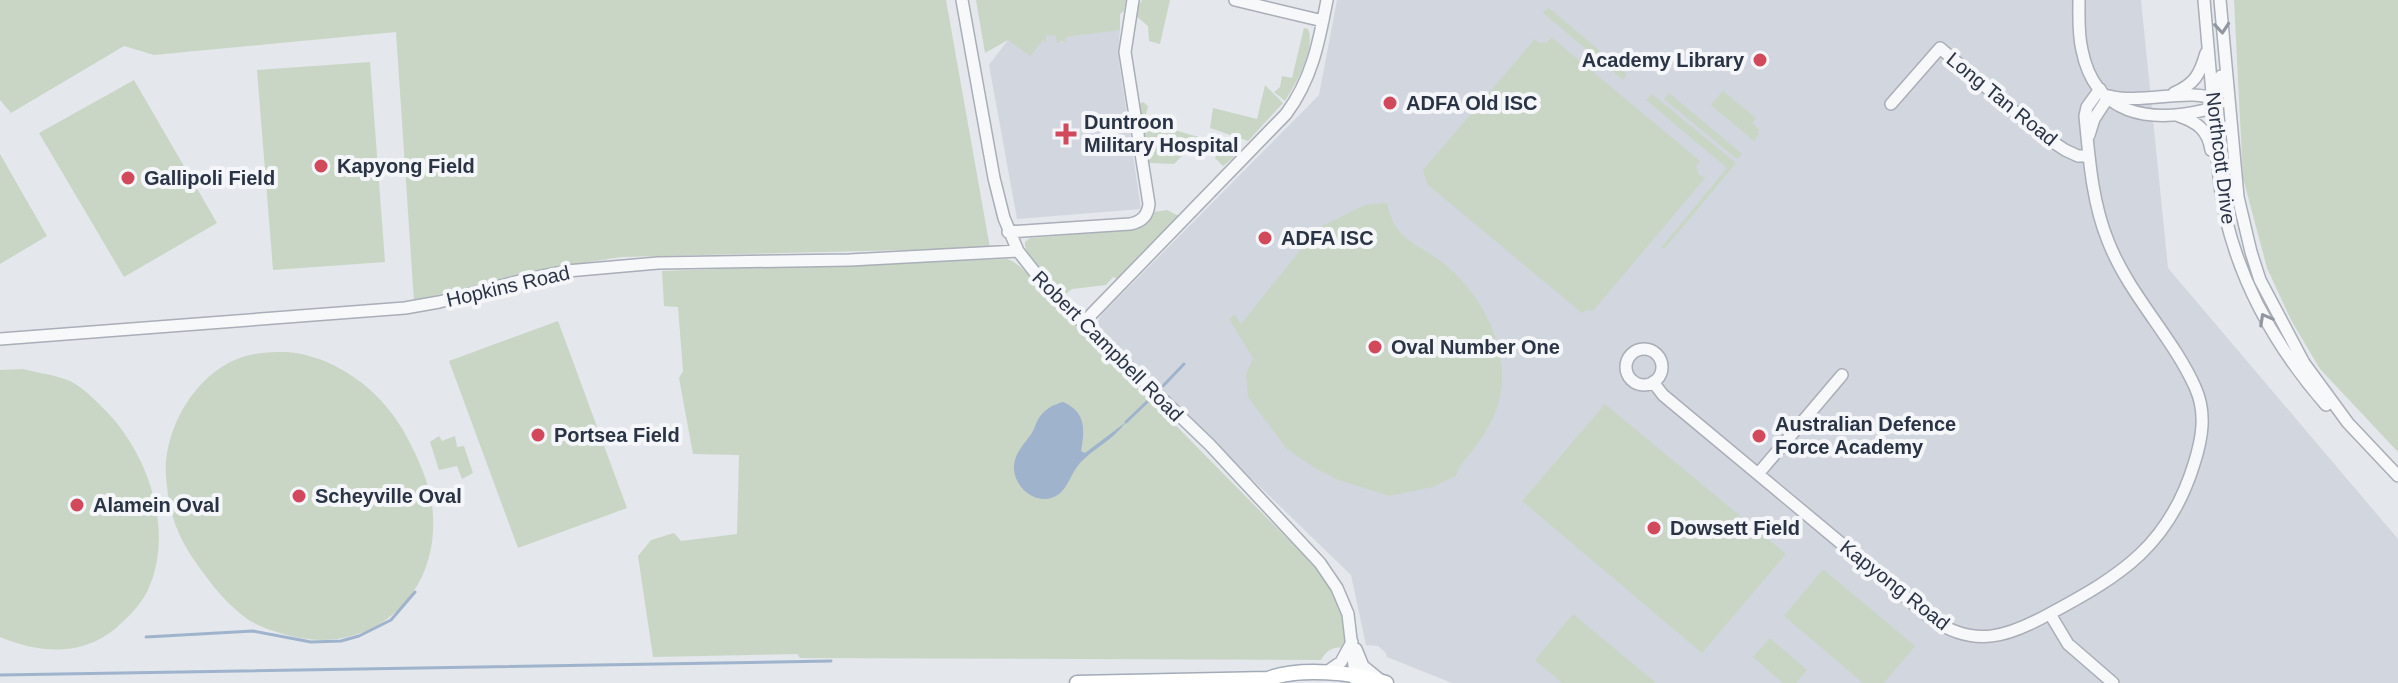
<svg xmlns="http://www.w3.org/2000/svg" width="2398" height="683" font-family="Helvetica,sans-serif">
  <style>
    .built { fill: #d2d6de }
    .green { fill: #c9d6c5 }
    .water { fill: #9fb4cc }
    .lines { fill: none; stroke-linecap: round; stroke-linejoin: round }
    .stream { stroke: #9fb4cc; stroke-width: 3 }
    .minor-casing { stroke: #a9aeb7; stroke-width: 14 }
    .major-casing { stroke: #a3abb8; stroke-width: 17 }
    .minor { stroke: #f7f8fa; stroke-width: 11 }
    .major { stroke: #fff; stroke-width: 14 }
    .oneway { stroke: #9196a0 }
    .poi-dot { fill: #d1495b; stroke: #f4f6f9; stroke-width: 3 }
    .labels { text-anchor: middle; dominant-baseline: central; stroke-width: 8; stroke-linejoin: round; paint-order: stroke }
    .poi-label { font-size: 20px; font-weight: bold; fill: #2b3445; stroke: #f4f6f9; text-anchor: start }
    .street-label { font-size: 20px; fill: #2b3445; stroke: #f4f6f9 }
  </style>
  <rect width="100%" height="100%" fill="#e4e7ec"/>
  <!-- built -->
  <path class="built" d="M1337,0H2141L2168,268L2398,539V683H1452L1387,657L1386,653L1378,646L1366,645L1351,575L1102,334L1098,322L1101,315L1319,95Z
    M1112,30H1120L1118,54L1141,209L1017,219L989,65L1008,40L1050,34L1056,36L1059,41L1066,43L1065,38L1072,36Z"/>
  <!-- green -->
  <path class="green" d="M0,0H946L990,248L621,257L526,272L414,301L396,32L154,55L124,46L11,113L0,100Z
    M976,0H1126L1124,11L1120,14V30L1072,36L1065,38L1066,43L1061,41L1057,43L1056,36L1046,35V42L1043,40L1030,56L1008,40L985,53Z
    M1142,0H1170L1160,44L1149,41L1148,26L1136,16L1137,8Z
    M2234,0H2398V452L2320,369L2291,320L2267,268L2243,178Z
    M1548,7L1627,74L1623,80L1543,13Z
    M1304,28L1308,29C1316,49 1296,84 1285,101L1274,92L1280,87L1282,76L1292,78Z
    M1551,37L1700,161L1696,166L1699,175L1705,178L1593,311L1587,310L1582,313L1427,184L1423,170L1535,39L1539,43L1548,42Z
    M370,62L385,262L273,270L257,70Z
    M134,80L217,223L124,277L39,133Z
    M1265,85L1283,103L1248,141L1210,128L1213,108L1257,119Z
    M1723,91L1756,118L1752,123L1759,129L1757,132L1759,134L1754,141L1711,105Z
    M1669,93L1742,154L1737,159L1664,99Z
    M1652,94L1736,163L1665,248H1661L1727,168L1646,100Z
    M1143,102L1148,106L1145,119L1156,121V125L1231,146L1230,149L1235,153L1234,157L1223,166L1215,158L1217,153L1201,141L1193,150L1190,148L1174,164L1149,163L1139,104Z
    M0,154L47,236L0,264Z
    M1387,203C1395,241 1416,242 1443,263C1481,293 1510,347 1500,397C1496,417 1484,435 1472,451C1465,460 1459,465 1456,476L1433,487L1389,496L1339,480L1313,467L1287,449L1248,397L1246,375L1253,358L1229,319L1235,315L1241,324L1318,228L1365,205Z
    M1167,210L1179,216L1118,279L1113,277L1106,285L1072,289L1063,296C1050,282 1024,262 1025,242L1030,238L1134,230L1147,223L1154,212Z
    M1007,259C1026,265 1040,292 1055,305C1145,392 1231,483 1320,571C1336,593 1350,619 1344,648C1333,646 1326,651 1321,660L800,658L797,654L653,657L638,556L651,540L674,533L681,541L737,534L739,455L693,454L679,378L683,371L678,307L664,306L662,271Z
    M558,321L627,508L518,548L449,361Z
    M287,352C335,356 379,389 403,430C417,455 432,487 433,516C438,602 363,661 280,633C269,630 256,625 247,619C231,607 216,591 205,575C179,541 169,518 166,476C163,426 200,366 250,355C262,352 275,352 287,352Z
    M23,369C38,373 56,375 70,381C84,388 96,401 107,412C150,457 175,534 147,592C139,607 127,618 115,629C80,657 39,653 0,637V370Z
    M1605,404L1786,554L1702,653L1522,501Z
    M439,436L442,441L455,436L457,447L464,446L473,473L462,479L457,466L439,470L430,442Z
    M1823,569L1915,646L1884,683H1863L1784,616Z
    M1573,614L1656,683H1562L1535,660Z
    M1770,638L1807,670L1796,683H1783L1753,657Z"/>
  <!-- water -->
  <path class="water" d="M1063,402C1086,412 1085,429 1081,451L1085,453L1126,422C1113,440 1094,448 1080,463C1071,473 1069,486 1059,494C1040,508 1015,490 1014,469C1013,453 1026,443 1033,431C1036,425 1037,419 1042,414C1047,408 1055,404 1063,402Z"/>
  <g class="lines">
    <!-- stream -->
    <path class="stream" d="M1163,386L1184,364
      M1126,422L1149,400
      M146,637L253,631L311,642L341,641L359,636L391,620L415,592
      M0,675L831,661"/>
    <defs>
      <path id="minor" d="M962,0L994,178L1004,218L1018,251L1048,289L1210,445L1320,563L1337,588L1348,614L1356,683
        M1235,0L1323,21
        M2079,0C2079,16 2078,34 2082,50C2095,116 2150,123 2205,110C2219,102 2220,91 2221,76
        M2204,0C2207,39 2211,77 2214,116C2217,150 2218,185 2226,219C2243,289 2279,351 2326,405
        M2220,0L2238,197L2251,252L2260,280L2304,363L2348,423L2398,476
        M2174,93C2195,84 2200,74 2206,53
        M2109,96C2141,105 2194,86 2218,101
        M1891,104L1940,48L2041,134L2065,150L2078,156H2089
        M2179,116C2197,122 2208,130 2211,150
        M2089,135L2094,119L2109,96
        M1008,232L1130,224C1141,222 1148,216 1149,204L1125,52L1133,0
        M1083,323L1286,114C1312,79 1319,42 1327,0
        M0,339L405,308L439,302L527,279L567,271L658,263L850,260L1018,251
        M1626 367a18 18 0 1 1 36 0a18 18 0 1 1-36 0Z
        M1653,382L1663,395L1932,619C1975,649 2010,636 2051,613C2122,575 2169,545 2194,464C2202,439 2207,413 2195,387C2172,336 2129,295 2108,241C2092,202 2089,157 2085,116L2087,107L2100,89
        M1758,474L1842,375
        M2050,614L2068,644L2113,683
        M1356,649L1363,666L1379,679
        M1325,673L1341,662L1352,642"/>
      <path id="major" d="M1077,683L1268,679C1299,667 1354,672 1386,683"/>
    </defs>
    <!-- minor casing -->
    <use href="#minor" class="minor-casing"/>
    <!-- major casing -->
    <use href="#major" class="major-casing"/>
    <!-- minor -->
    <use href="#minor" class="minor"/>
    <!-- major -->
    <use href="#major" class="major"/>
  </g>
  <!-- one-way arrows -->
  <defs><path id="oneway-chevron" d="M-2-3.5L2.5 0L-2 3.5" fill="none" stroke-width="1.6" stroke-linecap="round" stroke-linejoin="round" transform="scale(2)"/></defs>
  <g class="oneway">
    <use href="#oneway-chevron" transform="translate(2222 28) rotate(85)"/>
    <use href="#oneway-chevron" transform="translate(2265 319) rotate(-119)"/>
  </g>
  <!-- markers -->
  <g class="poi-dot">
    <circle cx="1760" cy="60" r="8"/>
    <circle cx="1390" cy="103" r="8"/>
    <path d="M1062 122h8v8h8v8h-8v8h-8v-8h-8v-8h8z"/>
    <circle cx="321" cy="166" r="8"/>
    <circle cx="128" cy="178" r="8"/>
    <circle cx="1265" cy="238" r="8"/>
    <circle cx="1375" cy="347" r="8"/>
    <circle cx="538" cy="435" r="8"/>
    <circle cx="1759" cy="436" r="8"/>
    <circle cx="299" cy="496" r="8"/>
    <circle cx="77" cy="505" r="8"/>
    <circle cx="1654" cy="528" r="8"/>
  </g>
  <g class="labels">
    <!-- poi labels -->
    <g class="poi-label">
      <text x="1744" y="60" text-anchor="end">Academy Library</text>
      <text x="1406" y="103">ADFA Old ISC</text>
      <text x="1084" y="122">Duntroon<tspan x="1084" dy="23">Military Hospital</tspan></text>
      <text x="337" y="166">Kapyong Field</text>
      <text x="144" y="178">Gallipoli Field</text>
      <text x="1281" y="238">ADFA ISC</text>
      <text x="1391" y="347">Oval Number One</text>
      <text x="1775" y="424">Australian Defence<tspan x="1775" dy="23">Force Academy</tspan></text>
      <text x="554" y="435">Portsea Field</text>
      <text x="315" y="496">Scheyville Oval</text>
      <text x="93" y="505">Alamein Oval</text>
      <text x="1670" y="528">Dowsett Field</text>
    </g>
    <!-- street labels -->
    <g class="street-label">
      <text transform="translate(2002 99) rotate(39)">Long Tan Road</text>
      <text transform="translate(2221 158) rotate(83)">Northcott Drive</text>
      <text transform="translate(508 286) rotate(-13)">Hopkins Road</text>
      <text transform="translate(1108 346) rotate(45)">Robert Campbell Road</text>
      <text transform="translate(1895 585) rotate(38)">Kapyong Road</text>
    </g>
  </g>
</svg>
